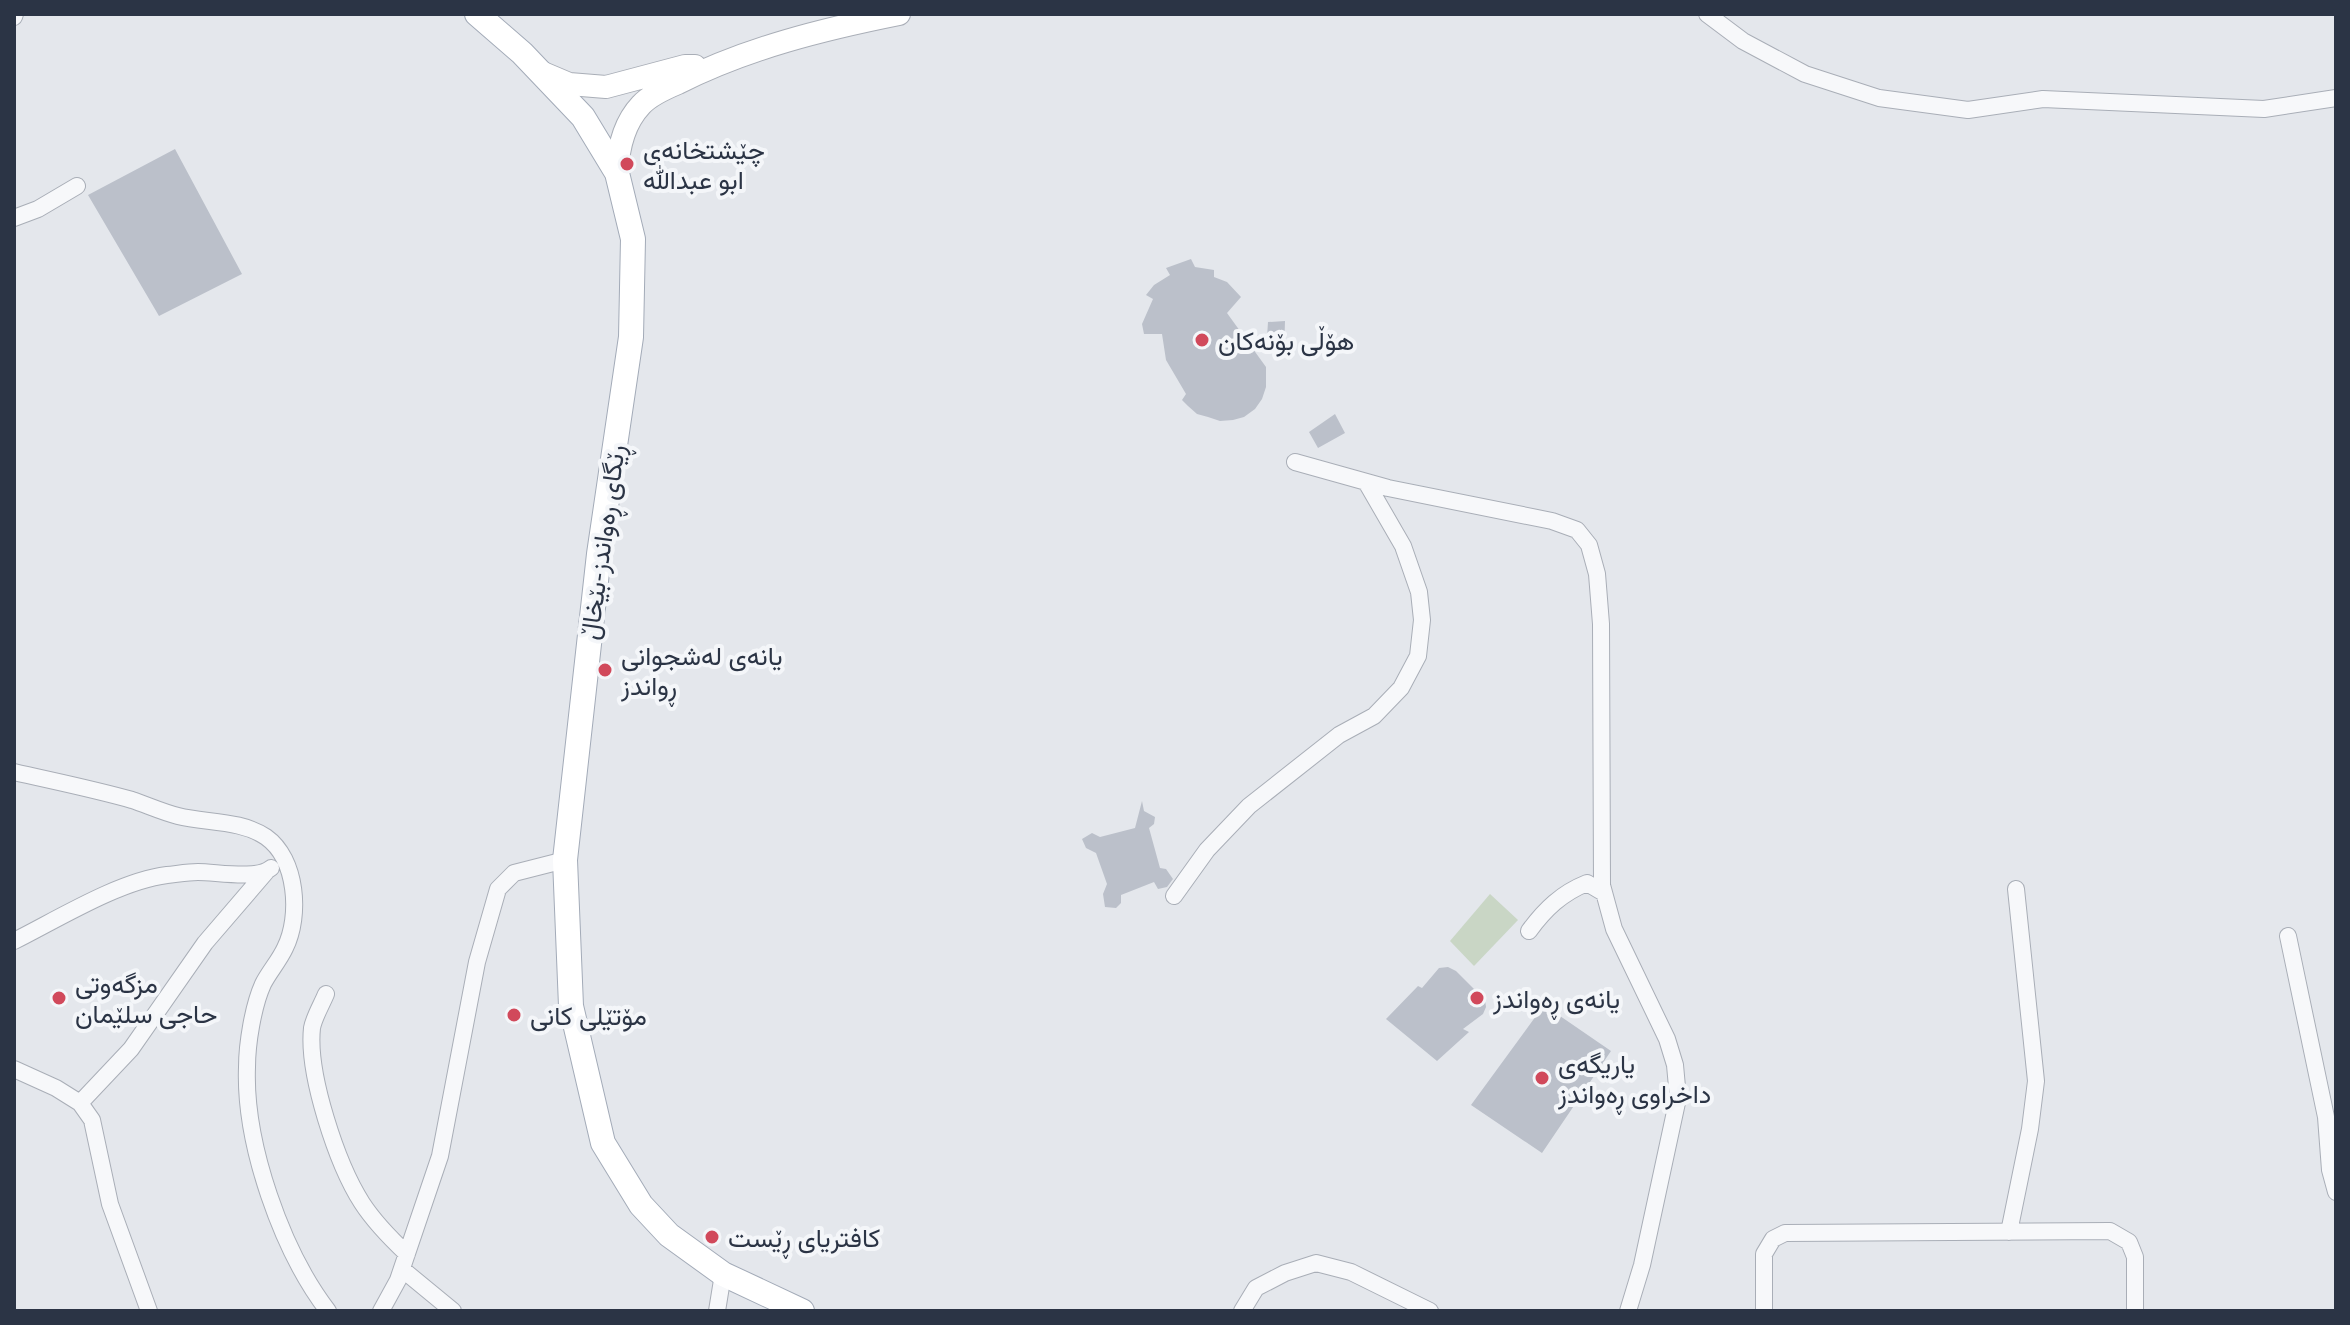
<svg xmlns="http://www.w3.org/2000/svg" width="2350" height="1325" font-family="'Public Sans',Vazirmatn,sans-serif">
  <style>
    .green { fill: #c9d6c5 }
    .building { fill: #bbc0ca }
    .lines { fill: none; stroke-linecap: round; stroke-linejoin: round }
    .street-casing { stroke: #a9aeb7; stroke-width: 18 }
    .secondary-casing { stroke: #a9aeb7; stroke-width: 24 }
    .primary-casing { stroke: #a3abb8; stroke-width: 26 }
    .street { stroke: #f7f8fa; stroke-width: 16 }
    .secondary { stroke: #fff; stroke-width: 22 }
    .primary { stroke: #fff; stroke-width: 24 }
    .poi-dot { fill: #d1495b; stroke: #f4f6f9; stroke-width: 3 }
    .labels { text-anchor: middle; dominant-baseline: central; stroke-width: 8; stroke-linejoin: round; paint-order: stroke }
    .poi-label { font-size: 26px; fill: #2b3445; stroke: #f4f6f9; text-anchor: start }
    .street-label { font-size: 26px; fill: #2b3445; stroke: #f4f6f9 }
  </style>
  <rect width="100%" height="100%" fill="#e4e7ec"/>
  <!-- green -->
  <path class="green" d="M1490,894L1518,920L1474,966L1450,941Z"/>
  <!-- building -->
  <path class="building" d="M175,149L242,274L159,316L88,195Z
    M1191,259L1195,267L1214,270V277L1227,282L1241,297L1227,313L1266,367V387L1262,399L1255,409L1244,417L1233,420L1220,421L1208,417L1197,414L1188,406L1182,400L1186,394L1166,360L1162,334H1144L1142,324L1153,299L1146,295L1154,285L1170,275L1166,268Z
    M1285,321L1284,353L1266,352L1268,322Z
    M1335,414L1345,433L1318,448L1309,432Z
    M1142,801L1144,811L1155,817L1154,824L1149,828L1160,868L1166,869L1173,879L1167,887L1158,889L1154,882L1121,895V903L1116,908L1105,907L1103,894L1107,884L1096,853L1086,848L1082,839L1092,833L1100,837L1135,828Z
    M1448,967L1456,971L1485,1000L1486,1007L1483,1014L1463,1029L1469,1032L1437,1061L1386,1019L1418,986L1422,988L1439,968Z
    M1544,1005L1611,1051L1542,1153L1471,1105Z"/>
  <g class="lines">
    <defs>
      <path id="street" d="M1707,14L1743,41L1805,74L1879,98L1968,110L2043,99L2264,109L2336,98
        M14,17L15,14
        M14,218L38,209L77,186
        M1295,462L1388,488L1552,521L1577,530L1589,545L1597,574L1601,624L1602,885L1614,929L1667,1039L1675,1065L1678,1098L1642,1265L1628,1311
        M14,772C53,781 93,789 132,800C147,805 162,812 178,816C206,823 241,820 266,837C297,859 301,916 285,948C279,961 269,972 263,984C253,1006 247,1044 247,1067C244,1144 282,1251 328,1311
        M1174,896L1207,850L1249,806L1339,735L1374,716L1401,688L1418,656L1422,620L1419,592L1403,546L1366,482
        M1529,931C1545,909 1562,893 1587,883L1604,893
        M2288,936L2326,1117L2330,1170L2336,1192
        M14,941C58,919 119,881 167,875C177,874 188,872 198,872C217,872 257,880 271,868
        M326,994C322,1004 314,1017 312,1028C307,1074 337,1164 362,1203C375,1223 390,1238 407,1254
        M14,1069L56,1088L80,1103L92,1120L110,1204L149,1311
        M80,1103L131,1049L205,943L266,872
        M2009,1232L2030,1129L2036,1081L2016,889
        M402,1269L453,1311
        M381,1311L398,1280L440,1156L477,962L498,889L514,873L565,860
        M717,1311L723,1274
        M1242,1311L1256,1288L1285,1273L1316,1263L1351,1272L1430,1311
        M1764,1311V1254L1773,1239L1785,1233L2110,1231L2129,1242L2135,1257V1311"/>
      <path id="secondary" d="M543,73L569,84L606,87L685,66H695
        M617,173C618,149 624,123 641,105C650,95 666,88 678,83C747,48 824,29 899,14"/>
      <path id="primary" d="M477,14L522,53L583,117L617,173L633,239L631,337L599,554L565,860L571,1006L603,1143L641,1205L669,1235L723,1274L802,1311"/>
    </defs>
    <!-- street casing -->
    <use href="#street" class="street-casing"/>
    <!-- secondary casing -->
    <use href="#secondary" class="secondary-casing"/>
    <!-- primary casing -->
    <use href="#primary" class="primary-casing"/>
    <!-- street -->
    <use href="#street" class="street"/>
    <!-- secondary -->
    <use href="#secondary" class="secondary"/>
    <!-- primary -->
    <use href="#primary" class="primary"/>
  </g>
  <!-- markers -->
  <g class="poi-dot">
    <circle cx="627" cy="164" r="8"/>
    <circle cx="1202" cy="340" r="8"/>
    <circle cx="605" cy="670" r="8"/>
    <circle cx="59" cy="998" r="8"/>
    <circle cx="1477" cy="998" r="8"/>
    <circle cx="514" cy="1015" r="8"/>
    <circle cx="1542" cy="1078" r="8"/>
    <circle cx="712" cy="1237" r="8"/>
  </g>
  <g class="labels">
    <!-- poi labels -->
    <g class="poi-label">
      <text x="643" y="149">چێشتخانەی<tspan x="643" dy="30">ابو عبدالله</tspan></text>
      <text x="1218" y="340">هۆڵی بۆنەکان</text>
      <text x="621" y="655">یانەی لەشجوانی<tspan x="621" dy="30">ڕواندز</tspan></text>
      <text x="75" y="983">مزگەوتی<tspan x="75" dy="30">حاجی سلێمان</tspan></text>
      <text x="1493" y="998">یانەی ڕەواندز</text>
      <text x="530" y="1015">مۆتێلی کانی</text>
      <text x="1558" y="1063">یاریگەی<tspan x="1558" dy="30">داخراوی ڕەواندز</tspan></text>
      <text x="728" y="1237">کافتریای ڕێست</text>
    </g>
    <!-- street labels -->
    <g class="street-label">
      <text transform="translate(602 542) rotate(-82)">ڕێگای ڕەواندز-بێخاڵ</text>
    </g>
  </g>
  <!-- border -->
  <rect width="2350" height="1325" fill="none" stroke="#2b3445" stroke-width="32"/>
</svg>
